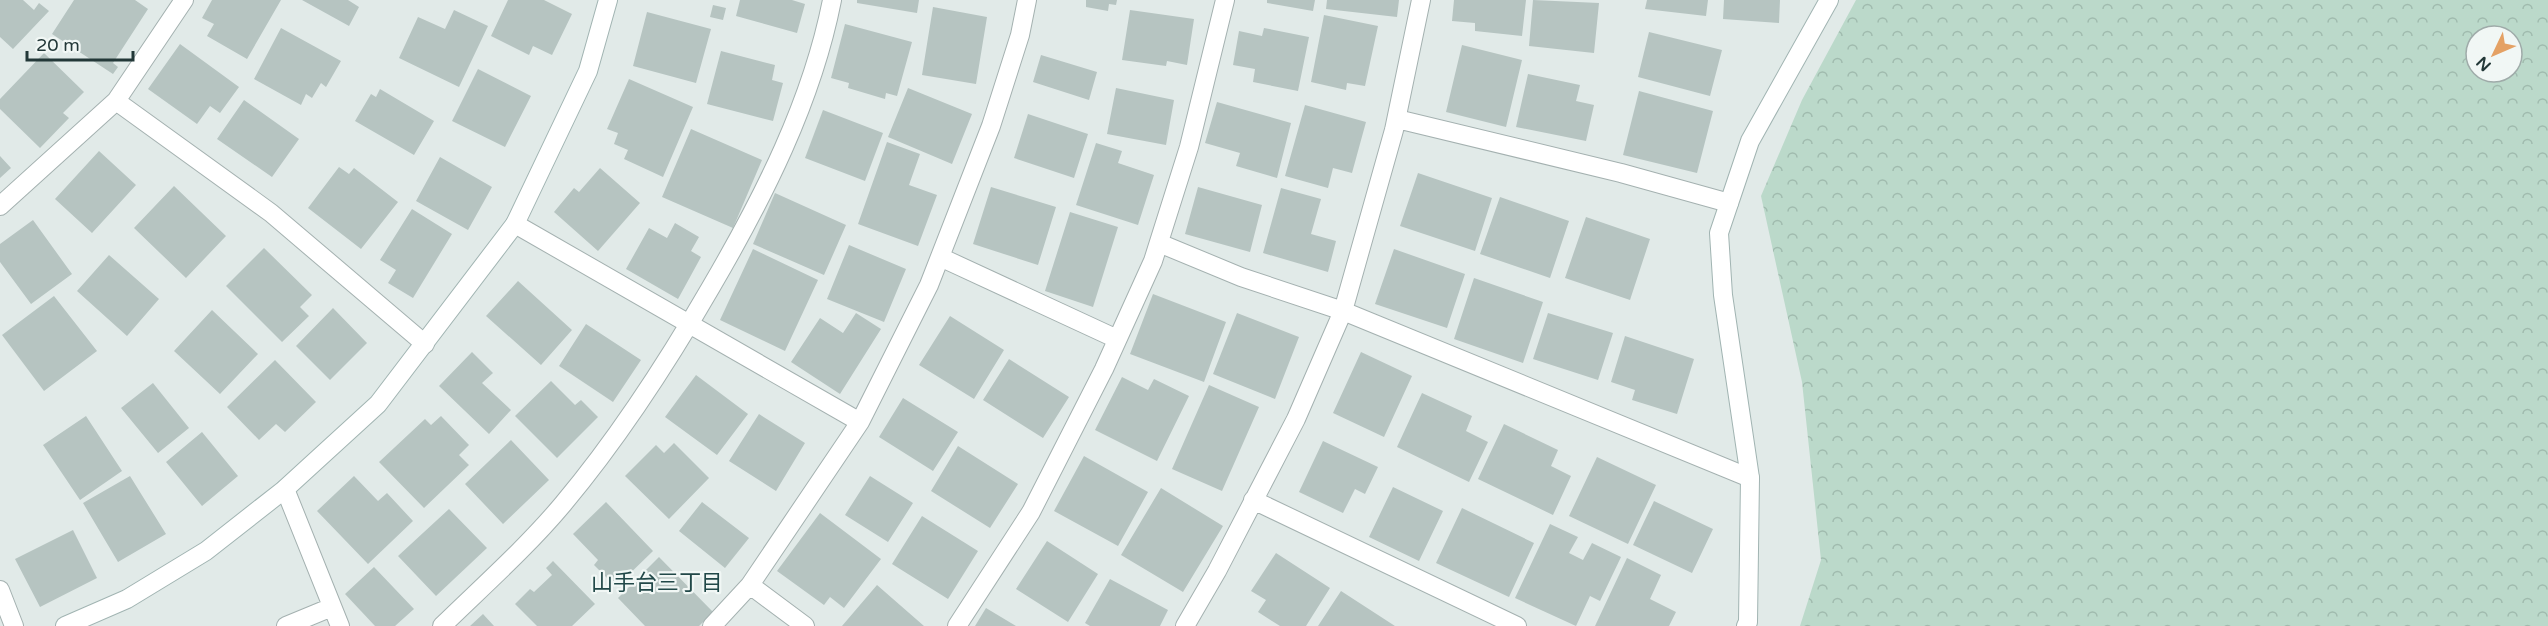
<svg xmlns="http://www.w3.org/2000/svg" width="2548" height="626" font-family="'Varela Round','Noto Sans JP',sans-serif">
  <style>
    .forest { fill: url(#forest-crowns); fill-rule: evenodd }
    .building { fill: #b6c4c1 }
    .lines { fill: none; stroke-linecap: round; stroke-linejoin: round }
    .street-casing { stroke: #a4b1b0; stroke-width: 20 }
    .secondary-casing { stroke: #a1b4b2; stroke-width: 20 }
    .street { stroke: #fff; stroke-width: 18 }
    .secondary { stroke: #fff; stroke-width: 18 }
    .labels { text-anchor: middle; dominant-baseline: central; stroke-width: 4.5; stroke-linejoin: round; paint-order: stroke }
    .neighbourhood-label { font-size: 22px; fill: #214848; stroke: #f1f7f5 }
  </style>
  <defs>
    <pattern id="forest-crowns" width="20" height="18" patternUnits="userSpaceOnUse" patternTransform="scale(1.5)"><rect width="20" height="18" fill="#bbd9ca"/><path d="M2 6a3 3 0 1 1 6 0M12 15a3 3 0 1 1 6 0" fill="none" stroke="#a0bbae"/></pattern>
  </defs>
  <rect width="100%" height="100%" fill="#e1eae8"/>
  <!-- forest -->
  <path class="forest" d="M1856,0H2548V626H1800L1821,560L1802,382L1761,196L1802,100ZM2476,36H2512V72H2476Z"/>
  <!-- building -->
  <path class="building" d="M0,0H23L34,10L39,3L49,11L13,49L0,37Z
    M74,0H135L148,9L113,63L118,67L113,74L52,34Z
    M212,0H281L247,59L207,36L214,24L202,18Z
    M302,0H348L359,7L349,26Z
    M508,0H544L572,14L552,55L533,46L529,55L491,36Z
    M740,0H792L805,4L797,33L736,16Z
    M857,0H919L917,13L857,3Z
    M1086,0H1117L1116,5L1109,4L1108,11L1086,7Z
    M1267,0H1315L1313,11L1267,3Z
    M1327,0H1399L1397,17L1326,9Z
    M1454,0H1526L1522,36L1475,31V23L1452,21Z
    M1533,0L1599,3L1594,53L1529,46Z
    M1647,0H1708L1706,16L1645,9Z
    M1724,0H1780L1779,23L1723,19Z
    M713,5L726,8L723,20L710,17Z
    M933,7L987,17L976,84L922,75Z
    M454,10L488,26L459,87L399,58L418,17L445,29Z
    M1130,10L1194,19L1187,65L1167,61L1166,66L1122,60Z
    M647,12L711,29L696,83L633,66Z
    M1324,15L1378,26L1365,86L1347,83L1346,90L1311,82Z
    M845,24L912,42L897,96L886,93L885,99L848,88L849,83L831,78Z
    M281,28L341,61L326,87L321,83L312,98L306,94L301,105L254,79Z
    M1264,28L1309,37L1298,91L1253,82L1255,69L1233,65L1239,31L1262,36Z
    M1649,32L1722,50L1710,96L1638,77Z
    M180,44L239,87L220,113L210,106L197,124L148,89Z
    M1462,45L1522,60L1506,127L1446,112Z
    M721,51L775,65L772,80L783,83L773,121L707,104Z
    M44,53L84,92L63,113L69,118L40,148L0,109V99Z
    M1041,55L1097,72L1089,100L1033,82Z
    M478,69L531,96L505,147L452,121Z
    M1528,74L1580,85L1576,101L1594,105L1586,141L1516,127Z
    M629,79L693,107L663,177L624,159L628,150L614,144L618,133L607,129Z
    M908,88L972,114L952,164L888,137Z
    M1116,88L1174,100L1166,145L1107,134Z
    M380,89L434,121L414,155L355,121L371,94L376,97Z
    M1639,91L1713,111L1697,173L1623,155Z
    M244,100L299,139L272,177L217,139Z
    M1217,102L1291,123L1277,178L1236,166L1240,153L1205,143Z
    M1305,105L1366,122L1352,173L1333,168L1328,188L1285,176Z
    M823,110L883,133L865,181L805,158Z
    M1028,114L1088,134L1074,178L1014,158Z
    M691,129L762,160L733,228L662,197Z
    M887,142L920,154L909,185L937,195L918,246L858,224Z
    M1096,143L1122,151L1118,163L1154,175L1138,225L1076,205Z
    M99,151L136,185L92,233L55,199Z
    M0,156L11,168L0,178Z
    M440,157L492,187L468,230L416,201Z
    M339,167L349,174L354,168L398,202L361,249L308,208Z
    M600,168L640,203L598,251L554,212L574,188L579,192Z
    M1418,173L1492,198L1475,251L1400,226Z
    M174,186L226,236L186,278L134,228Z
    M991,187L1056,207L1038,265L973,244Z
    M1198,187L1262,205L1250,252L1185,234Z
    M1281,188L1321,199L1311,234L1336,241L1328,272L1263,253Z
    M775,193L846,225L824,275L753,244Z
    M1500,197L1569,221L1550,278L1480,254Z
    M412,209L452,234L413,298L388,283L396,270L380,260Z
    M1070,212L1118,227L1093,307L1045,291Z
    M1586,217L1650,239L1630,300L1565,278Z
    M33,220L72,274L31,304L0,262V244Z
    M675,223L699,237L691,251L701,257L678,299L626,269L649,228L667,238Z
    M849,245L906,269L884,322L827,299Z
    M264,248L312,295L300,307L309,316L282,342L226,286Z
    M753,249L818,280L785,351L720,320Z
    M1394,249L1465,274L1447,328L1375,304Z
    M109,255L159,299L127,336L77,291Z
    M1474,278L1543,302L1523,363L1454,339Z
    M518,281L572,330L541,365L486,316Z
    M1153,294L1226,322L1204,382L1130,354Z
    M54,296L97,351L44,391L2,335Z
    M333,308L367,343L330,380L296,346Z
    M212,310L258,354L220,394L174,351Z
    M856,313L881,329L840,394L791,362L820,318L843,333Z
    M1237,313L1299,337L1275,399L1213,374Z
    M1548,313L1613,333L1598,380L1533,359Z
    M950,316L1004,350L974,399L919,365Z
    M586,324L641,360L613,402L559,366Z
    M1625,336L1694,359L1677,414L1632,400L1635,390L1611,382Z
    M472,352L493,373L482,383L511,410L489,434L439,386Z
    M1361,352L1412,376L1384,437L1333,413Z
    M1009,359L1069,397L1043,438L983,400Z
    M275,360L316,402L285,432L276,424L259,440L227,407Z
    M696,375L748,414L717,455L665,417Z
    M1122,377L1148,390L1154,379L1189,396L1157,461L1095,430Z
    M551,381L575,405L581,400L598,417L557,458L515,416Z
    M153,383L189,428L158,453L121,408Z
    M1209,385L1259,407L1222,491L1172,469Z
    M1422,393L1472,416L1466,431L1488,442L1469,482L1397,447Z
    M903,398L958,432L933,471L879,437Z
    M759,414L805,443L776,491L729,461Z
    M86,416L122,471L80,500L43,445Z
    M441,416L469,445L459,455L469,465L424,508L379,462L425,419L431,425Z
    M1504,424L1558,450L1551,466L1571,476L1553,515L1478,479Z
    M202,432L238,476L202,506L166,462Z
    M511,440L549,480L503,524L465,484Z
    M1323,441L1378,467L1365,494L1355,489L1343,513L1299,492Z
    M674,443L709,478L669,519L625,476L656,445L664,453Z
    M958,446L1018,484L990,528L931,491Z
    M1084,456L1148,492L1118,546L1054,511Z
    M1597,457L1656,485L1628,544L1569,516Z
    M130,476L166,534L118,562L83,503Z
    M354,476L378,501L387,493L413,521L368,564L317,511Z
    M870,476L913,503L888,542L845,515Z
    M1393,487L1443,511L1419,561L1369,537Z
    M1161,488L1223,526L1183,592L1121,555Z
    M1654,501L1713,529L1692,573L1633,545Z
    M606,502L653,551L616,587L594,565L598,560L573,534Z
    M702,502L749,538L725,568L679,531Z
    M1462,508L1534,543L1509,597L1436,563Z
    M449,509L487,548L436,596L398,556Z
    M820,513L881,559L844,608L830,597L824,605L777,571Z
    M922,516L978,551L948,599L892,564Z
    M1550,524L1578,537L1569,553L1583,560L1592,543L1621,557L1600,601L1590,596L1576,626L1515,598Z
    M73,530L97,578L40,607L15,559Z
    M1047,541L1098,574L1068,622L1016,589Z
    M1276,553L1330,588L1306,626H1280L1258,612L1266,600L1251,591Z
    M659,557L713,612L699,626H645L618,598Z
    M1627,558L1661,575L1650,599L1676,612L1669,626H1595Z
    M553,561L595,604L572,626H537L515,604L530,589L534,592L552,575L546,568Z
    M374,567L414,609L395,626H375L345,594Z
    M1110,579L1168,610L1160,626H1090L1085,623Z
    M877,585L924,626H842Z
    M1341,591L1395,626H1318Z
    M986,608L1016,626H975Z
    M483,614L494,626H470Z"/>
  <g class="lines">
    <defs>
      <path id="street" d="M116,101L271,213L425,344
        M1397,119L1621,173L1729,203
        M0,206L116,101L184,0
        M515,224L860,422
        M1159,243L1241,277L1343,311L1750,478
        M940,257L1117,339
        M285,489L340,626
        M1253,500L1517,626
        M750,585L805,626
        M0,590L14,626
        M286,626L332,607
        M442,626C483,586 527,547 563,504C620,436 667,363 711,287C763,198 812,102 832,0
        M712,626L750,585L860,422L929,285L991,126L1020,35L1027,0
        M957,626L1031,512L1104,369L1153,261L1189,147L1225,0
        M1185,626L1217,571L1296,419L1343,311L1394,130L1421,0"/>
      <path id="secondary" d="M65,626L127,599L206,551L285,489L378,404L515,224L588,71L608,0
        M1746,626L1748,622L1750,478L1723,295L1719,233L1750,141L1829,0"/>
    </defs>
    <!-- street casing -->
    <use href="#street" class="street-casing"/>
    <!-- secondary casing -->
    <use href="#secondary" class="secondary-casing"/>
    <!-- street -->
    <use href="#street" class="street"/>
    <!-- secondary -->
    <use href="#secondary" class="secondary"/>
  </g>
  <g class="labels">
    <!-- neighbourhood labels -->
    <g class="neighbourhood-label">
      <text x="657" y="583">山手台三丁目</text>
    </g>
  </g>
  <!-- north arrow -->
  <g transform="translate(2494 54) rotate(226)"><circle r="28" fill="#f1f7f5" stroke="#9faba9" stroke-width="1.5"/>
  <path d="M0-4.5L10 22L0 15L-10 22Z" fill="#e4a164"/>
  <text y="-9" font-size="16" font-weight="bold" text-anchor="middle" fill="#233838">N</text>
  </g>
  <!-- scale -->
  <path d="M27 51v9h106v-9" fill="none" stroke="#233838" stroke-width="3"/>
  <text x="36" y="51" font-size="18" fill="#233838" stroke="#f1f7f5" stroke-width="4.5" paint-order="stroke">20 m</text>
</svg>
